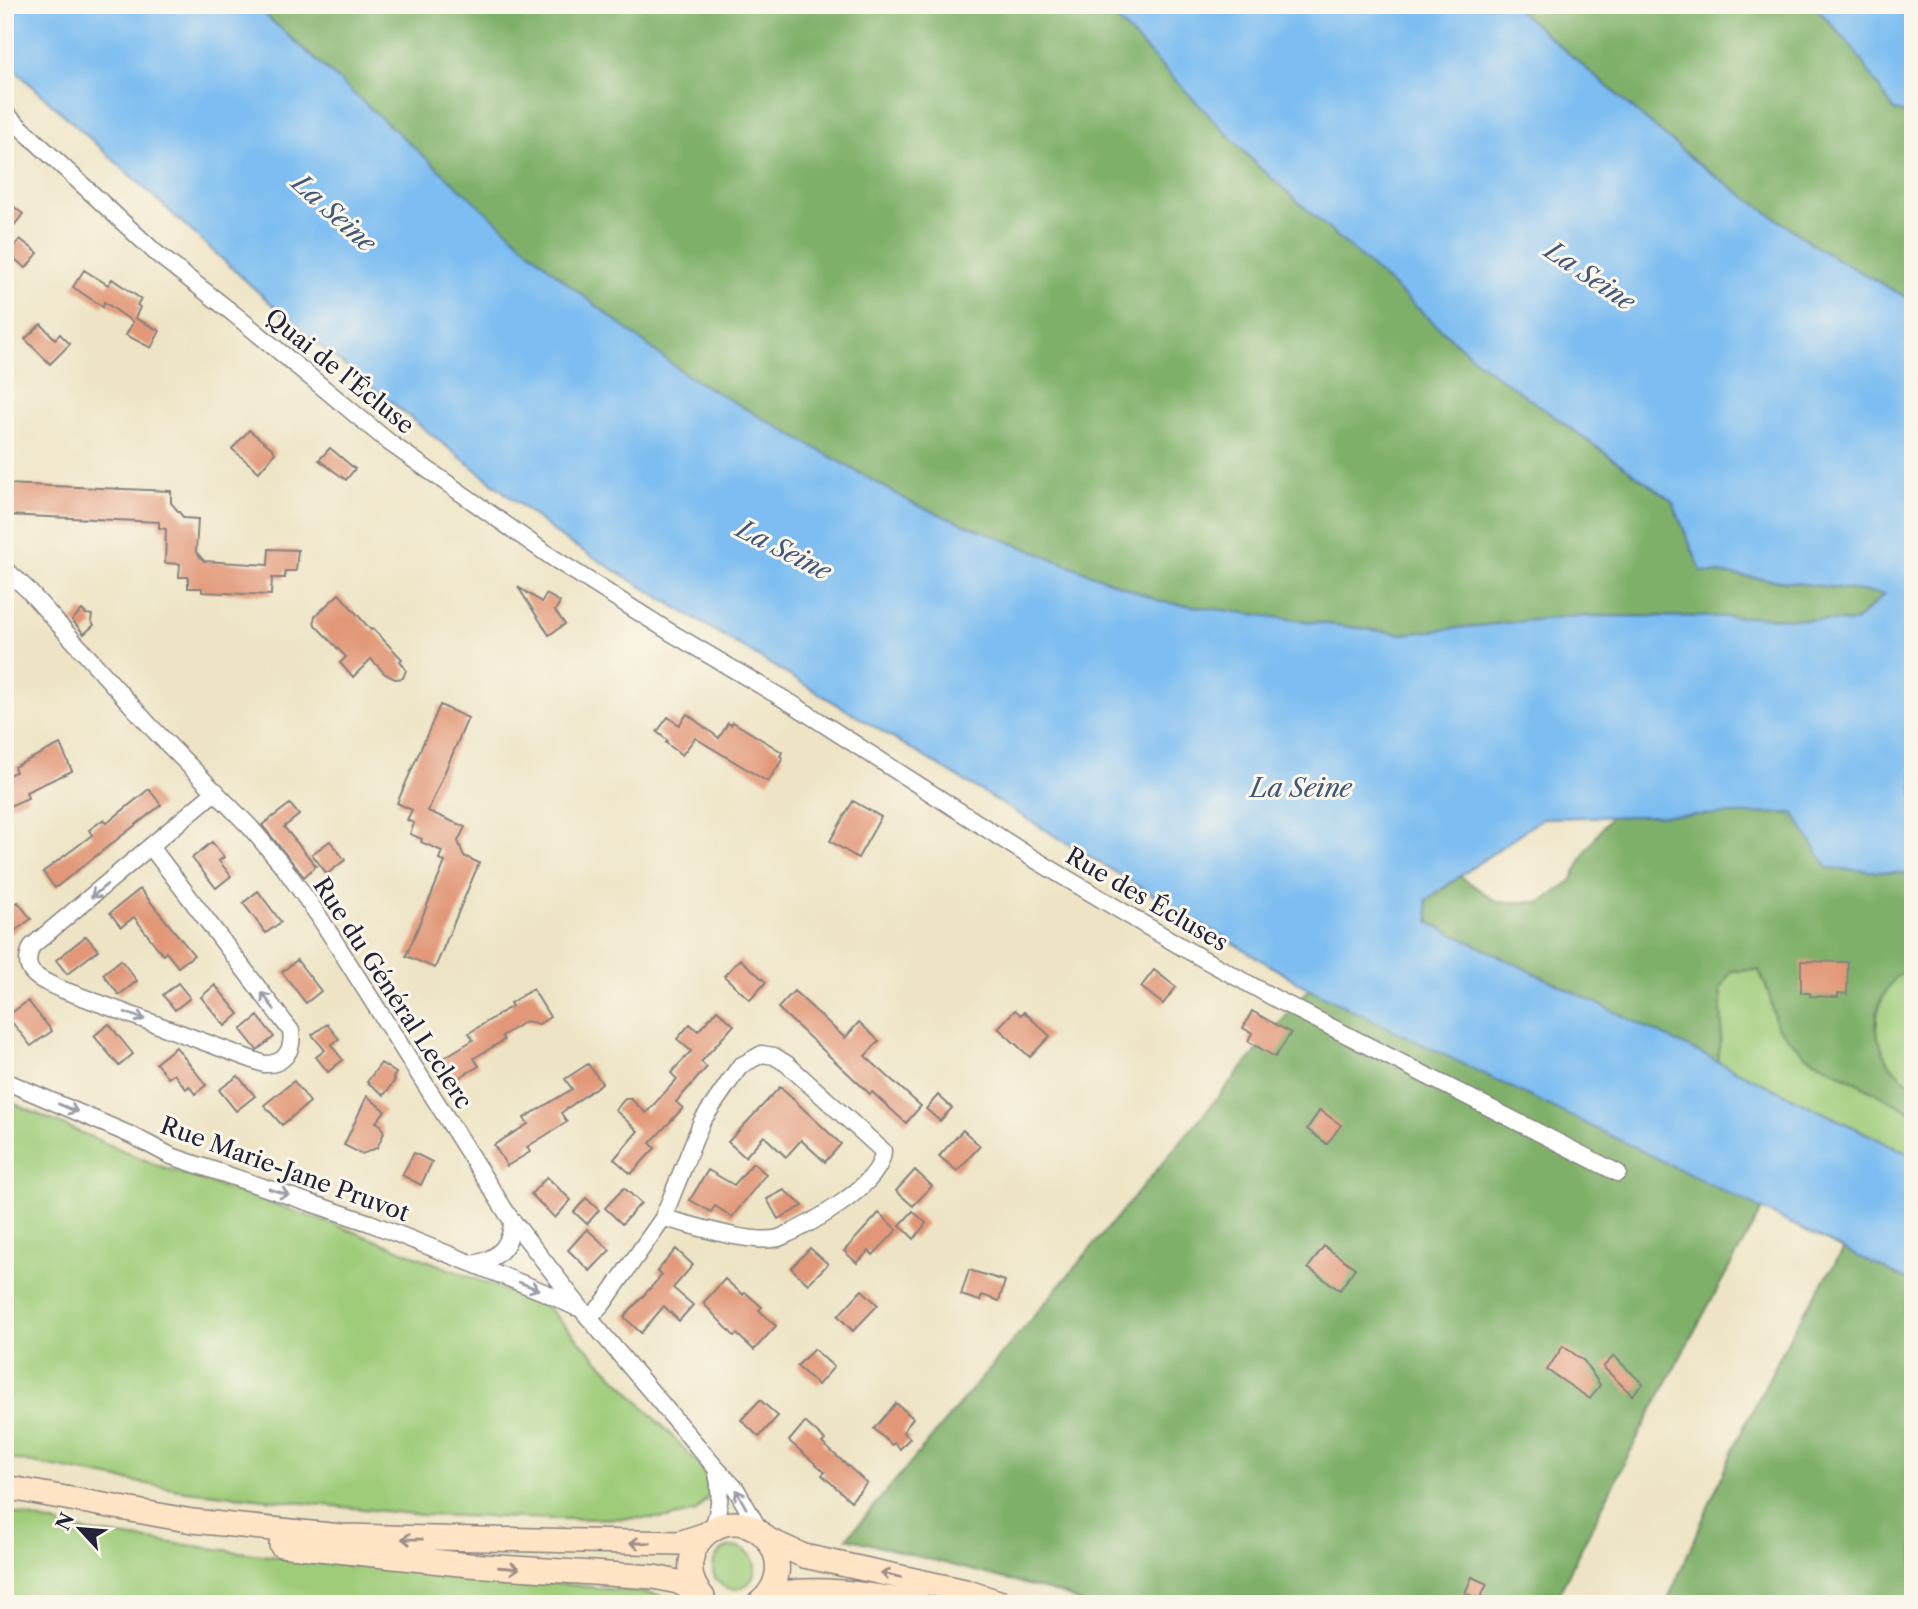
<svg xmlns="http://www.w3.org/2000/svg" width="1918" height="1609" font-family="'Libre Caslon Text',serif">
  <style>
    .green { fill: #9fcc79; stroke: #60775a; stroke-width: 2 }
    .forest { fill: #7fb069; stroke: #506952; stroke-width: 2 }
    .water { fill: #7dbdf1; stroke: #507096; stroke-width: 2 }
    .building { fill: #e29878 }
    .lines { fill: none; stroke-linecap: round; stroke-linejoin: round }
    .minor-casing { stroke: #888380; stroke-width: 19 }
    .secondary-casing { stroke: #888380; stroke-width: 26 }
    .minor { stroke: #fff; stroke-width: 16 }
    .secondary { stroke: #ffe4c6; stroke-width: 23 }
    .oneway { stroke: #9c9ca7 }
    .oneway2 { stroke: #9c8d87 }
    .labels { text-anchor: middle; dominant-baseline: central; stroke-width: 6; stroke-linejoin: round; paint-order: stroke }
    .street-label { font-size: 24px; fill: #22223b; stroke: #fbf7ec }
    .water-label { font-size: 26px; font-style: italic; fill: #42587b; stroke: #fbf7ec }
  </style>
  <rect width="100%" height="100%" fill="#fbf7ec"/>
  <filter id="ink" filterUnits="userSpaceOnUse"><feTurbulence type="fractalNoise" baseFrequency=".0143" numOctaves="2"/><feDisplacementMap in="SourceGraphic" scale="14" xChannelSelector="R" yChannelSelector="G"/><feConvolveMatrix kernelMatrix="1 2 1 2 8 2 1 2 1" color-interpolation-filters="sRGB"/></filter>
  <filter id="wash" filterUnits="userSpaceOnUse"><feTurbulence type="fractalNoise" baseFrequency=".00686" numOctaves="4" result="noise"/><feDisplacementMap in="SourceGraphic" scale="28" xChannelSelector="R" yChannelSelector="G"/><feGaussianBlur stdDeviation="1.57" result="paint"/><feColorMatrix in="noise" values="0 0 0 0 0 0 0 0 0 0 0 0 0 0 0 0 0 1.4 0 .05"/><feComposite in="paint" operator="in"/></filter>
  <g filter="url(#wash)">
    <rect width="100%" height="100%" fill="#eee4c5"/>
    <!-- green -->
    <path class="green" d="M1759,970L1769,993L1776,1026L1804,1054L1913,1113V1156L1718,1062L1722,1028L1720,990L1731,971Z
      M1913,972V1085C1885,1068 1868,1032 1882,1000C1885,992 1891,984 1896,976Z
      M5,1100L154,1164L344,1228L547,1307L700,1465L708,1480L709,1496L696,1512L669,1518L560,1519L422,1515L185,1491L5,1458Z
      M5,1511L89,1532L330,1564L452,1572L654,1594L675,1600L676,1604H5Z
      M713 1568a21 21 0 1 1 42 0a21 21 0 1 1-42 0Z"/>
    <!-- forest -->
    <path class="forest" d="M254,5H1103L1258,166L1478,362L1672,501L1701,571L1886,594L1854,622L1753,617L1572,616L1402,634L1162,602L916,505L686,375L563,281Z
      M1512,5H1814L1853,48L1894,109L1913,117V301L1824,252L1693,160Z
      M1794,813L1828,868L1913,874V972L1896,976C1891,984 1885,992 1881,1000C1868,1032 1885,1068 1913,1085V1113L1804,1054L1776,1026L1769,993L1759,970L1731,971L1720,990L1722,1028L1718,1062L1430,923L1426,901L1460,876L1497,902H1542L1571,881L1587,849L1612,815Z
      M1309,989L1763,1208C1689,1338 1619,1469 1554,1604H1083L1063,1594L847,1538Z
      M1844,1249L1913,1283V1604H1666L1736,1443L1795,1327Z"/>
    <!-- water -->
    <path class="water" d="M5,5H254L563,280L686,375L916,505L1162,602L1402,634L1572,616L1753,617L1855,622L1885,594L1701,571L1672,501L1478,362L1258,166L1103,5H1512L1693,160L1824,252L1913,301V874L1828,868L1793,813L1543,818L1426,900L1430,923L1913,1156V1283L1309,989L563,539L301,331L5,61Z
      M1814,5H1913V117L1894,110L1853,48Z"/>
    <g id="blocks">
      <!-- building -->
      <path class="building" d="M5,200L23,214L5,237Z
        M20,239L38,253L26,268L8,254Z
        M84,270L108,285L112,279L141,299L137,305L140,307L135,318L160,331L151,348L126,335L133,322L104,302L103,307L73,287Z
        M41,324L55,339L60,334L70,344L50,364L25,339Z
        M249,430L273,449L275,453L259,472L232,449Z
        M330,448L355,469L346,480L319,460Z
        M5,484L171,491V503L184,518L198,519L196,552L204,561L268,565L269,549L298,550L296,571H285V578H272L271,595L202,592V588H188V577H179L180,564L165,563L166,529L159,528V522L5,515Z
        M518,587L542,602L546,594L560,602L555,611L565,624L549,635Z
        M339,594L371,630L373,629L402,659L400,661L406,670L403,678L395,679L385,674L371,659L353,677L340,663L346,657L315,625L314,620L315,616Z
        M82,610L86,614L92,615L91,621L94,625L84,634L72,620Z
        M440,705L468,718L428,811L465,827L458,841L464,856L479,863L435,968L406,956L445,862L439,859L442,851L421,842L422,839L410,834L414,823L407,820L412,810L397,803Z
        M687,714L719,738L728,723L731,725L733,722L782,752L780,756L783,758L768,782L695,738L682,755L666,743L667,740L657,732L668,717L679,725Z
        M60,744L72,771L26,792L28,798L5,808V776L16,772L14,767Z
        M149,789L161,805L55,888L43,872L92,835L89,830L104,819L107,823Z
        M853,801L881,817L858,858L830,841Z
        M290,804L299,815L284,827L316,866L304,877L262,825Z
        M330,841L345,860L327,874L312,854Z
        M212,842L224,857L219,861L231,876L216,888L192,858Z
        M140,889L194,955L178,967L166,952L163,955L134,917L121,927L110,913Z
        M258,891L281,922L266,933L243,903Z
        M18,902L31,919L5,938V911Z
        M86,936L98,950L67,974L56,960Z
        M740,959L766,982L750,1000L724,976Z
        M121,960L137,981L119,995L103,974Z
        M297,960L321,991L306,1003L282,972Z
        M1801,961L1848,962L1847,994L1838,993V997L1810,996V993H1801Z
        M1154,970L1176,987L1163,1004L1141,987Z
        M178,983L190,998L175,1010L163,995Z
        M215,985L239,1014L225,1026L201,997Z
        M533,989L550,1017L539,1024L526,1021L502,1036L504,1040L474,1058L479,1066L455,1080L442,1059L473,1040L469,1033L512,1006L510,1003Z
        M794,991L845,1038L859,1022L879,1041L865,1056L921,1106L906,1123L872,1092L870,1094L778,1008Z
        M28,1001L52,1031L31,1046L7,1016Z
        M717,1010L734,1025L701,1062L707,1067L676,1102L683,1108L650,1143L655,1148L631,1174L614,1159L638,1131L615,1110L625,1099H631L646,1113L677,1079L671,1073L691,1051L677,1039L690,1024L698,1031Z
        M1015,1010L1021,1015L1024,1012L1050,1036L1030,1057L998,1028Z
        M1252,1011L1291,1033L1275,1057L1248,1041L1252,1033L1243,1028Z
        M258,1016L274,1037L257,1050L241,1030Z
        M109,1024L133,1054L119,1066L94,1036Z
        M327,1024L339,1039L331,1045L343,1060L328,1072L316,1057L325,1050L312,1035Z
        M176,1047L206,1085L195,1094L189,1086L186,1089L174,1074L168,1078L156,1063Z
        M381,1063L396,1073L393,1078L395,1080L384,1095L367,1082Z
        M588,1064L602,1083L561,1113L567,1122L527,1147L530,1152L507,1166L494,1145L528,1124L524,1118L572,1089L565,1079Z
        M238,1076L255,1096L236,1111L219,1090Z
        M294,1081L310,1102L282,1125L264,1105Z
        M780,1087L841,1144L825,1162L801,1140L786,1157L764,1136L745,1157L728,1142Z
        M938,1095L952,1108L940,1121L926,1109Z
        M367,1096L385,1111L376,1122L381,1125L384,1133L377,1148L362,1154L344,1145Z
        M1320,1110L1341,1125L1327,1144L1307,1129Z
        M963,1130L980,1146L957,1171L939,1156Z
        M414,1153L432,1162L421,1185L402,1175Z
        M753,1163L766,1174L732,1217L715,1206L711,1212L690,1200L708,1170L734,1185Z
        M915,1170L932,1186L913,1206L896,1191Z
        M547,1177L571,1200L555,1218L531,1194Z
        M624,1188L641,1203L622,1224L605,1208Z
        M784,1190L803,1206L778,1219L767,1199Z
        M586,1198L599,1210L587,1224L574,1212Z
        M913,1211L926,1223L914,1239L900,1225Z
        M879,1213L897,1230L873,1255L869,1251L857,1263L844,1251Z
        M587,1229L610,1250L590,1271L568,1250Z
        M1324,1246L1355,1268L1340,1290L1308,1268Z
        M810,1248L828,1264L808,1284L791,1268Z
        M676,1249L693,1265L673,1288L693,1305L679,1321L664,1306L641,1333L624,1317L662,1275L657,1271Z
        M969,1270L1005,1281L999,1301L982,1295L980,1301L961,1295Z
        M725,1279L743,1295L745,1292L762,1307L759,1310L776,1326L754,1350L737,1334L734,1336L703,1303Z
        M862,1290L878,1305L853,1331L838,1316Z
        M1563,1346L1584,1361L1600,1385L1590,1399L1547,1370Z
        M814,1349L834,1367L818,1385L797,1366Z
        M1614,1356L1643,1384L1632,1395L1603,1367Z
        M760,1400L778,1416L759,1437L741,1420Z
        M896,1403L913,1418L903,1432L910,1438L900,1449L894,1443L892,1445L874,1429Z
        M805,1422L825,1440L822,1443L867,1483L851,1501L822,1475L825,1472L789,1441Z
        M1472,1577L1487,1584L1480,1599L1465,1593Z"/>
    </g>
  </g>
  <g filter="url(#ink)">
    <use href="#blocks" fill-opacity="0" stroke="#888380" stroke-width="2"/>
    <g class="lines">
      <defs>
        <path id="minor" d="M5,113L156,253L234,314L390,443L553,558L670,632L794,705L1029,856L1187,950L1278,1000L1618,1173
          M5,569L27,589L151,727L250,827L283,866L318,915L508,1215L583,1311L715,1467L736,1489L761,1533
          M151,847L291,1031C294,1050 284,1065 264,1064L58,988C37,978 20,972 32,946L216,791
          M5,1081L133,1136L171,1156L370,1223L546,1293L575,1307
          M473,1264C497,1260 512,1246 512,1220
          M589,1318L602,1305L663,1218L702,1121L740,1066L762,1054L774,1056L787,1064L883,1151C882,1186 807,1226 779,1238C749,1245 694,1225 663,1218
          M712,1530C720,1509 722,1491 716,1469"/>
        <path id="secondary" d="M5,1487L192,1521L341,1536L679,1543L706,1534
          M769,1540L804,1556L965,1591L1005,1604
          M281,1545L469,1565L654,1577L678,1582L699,1593
          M703,1597C693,1586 688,1572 692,1557C694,1548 699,1540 706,1534C751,1496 808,1565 758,1604
          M765,1598C804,1582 878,1596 920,1604"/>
      </defs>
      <!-- minor casing -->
      <use href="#minor" class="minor-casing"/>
      <!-- secondary casing -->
      <use href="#secondary" class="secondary-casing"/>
      <!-- minor -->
      <use href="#minor" class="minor"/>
      <!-- secondary -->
      <use href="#secondary" class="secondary"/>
    </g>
    <!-- one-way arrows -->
    <defs><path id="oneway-shaft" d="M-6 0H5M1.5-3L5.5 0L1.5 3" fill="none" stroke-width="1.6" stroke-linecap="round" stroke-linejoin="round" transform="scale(1.75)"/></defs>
    <g class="oneway">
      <use href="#oneway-shaft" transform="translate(99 891) rotate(140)"/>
      <use href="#oneway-shaft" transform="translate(268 1001) rotate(-127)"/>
      <use href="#oneway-shaft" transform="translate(135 1016) rotate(20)"/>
      <use href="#oneway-shaft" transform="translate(68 1108) rotate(23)"/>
      <use href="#oneway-shaft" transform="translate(279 1192) rotate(18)"/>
      <use href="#oneway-shaft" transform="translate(529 1286) rotate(21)"/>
      <use href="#oneway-shaft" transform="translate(741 1499) rotate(-119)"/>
    </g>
    <g class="oneway2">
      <use href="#oneway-shaft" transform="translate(412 1539) rotate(-179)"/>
      <use href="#oneway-shaft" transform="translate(640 1543) rotate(180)"/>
      <use href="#oneway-shaft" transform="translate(509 1568) rotate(4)"/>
      <use href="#oneway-shaft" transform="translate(891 1575) rotate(-167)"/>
    </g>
  </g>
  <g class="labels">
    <!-- street labels -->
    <g class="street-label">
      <text transform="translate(340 371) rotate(39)">Quai de l'Écluse</text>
      <text transform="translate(1147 899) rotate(30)">Rue des Écluses</text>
      <text transform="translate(393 993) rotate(57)">Rue du Général Leclerc</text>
      <text transform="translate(285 1169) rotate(20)">Rue Marie-Jane Pruvot</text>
    </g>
    <!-- water labels -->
    <g class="water-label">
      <text transform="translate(334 213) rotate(42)">La Seine</text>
      <text transform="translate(1590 276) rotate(34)">La Seine</text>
      <text transform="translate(784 550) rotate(27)">La Seine</text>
      <text x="1301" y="788">La Seine</text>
    </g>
  </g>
  <!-- margin -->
  <rect width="1918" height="1609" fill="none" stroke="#fbf7ec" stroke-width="28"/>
  <!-- north arrow -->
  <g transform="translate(80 1529) rotate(296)" stroke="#fbf7ec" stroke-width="5" paint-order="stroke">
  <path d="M0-5L12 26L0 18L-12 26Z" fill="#22223b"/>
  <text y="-10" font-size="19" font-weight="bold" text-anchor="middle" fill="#22223b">N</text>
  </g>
</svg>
